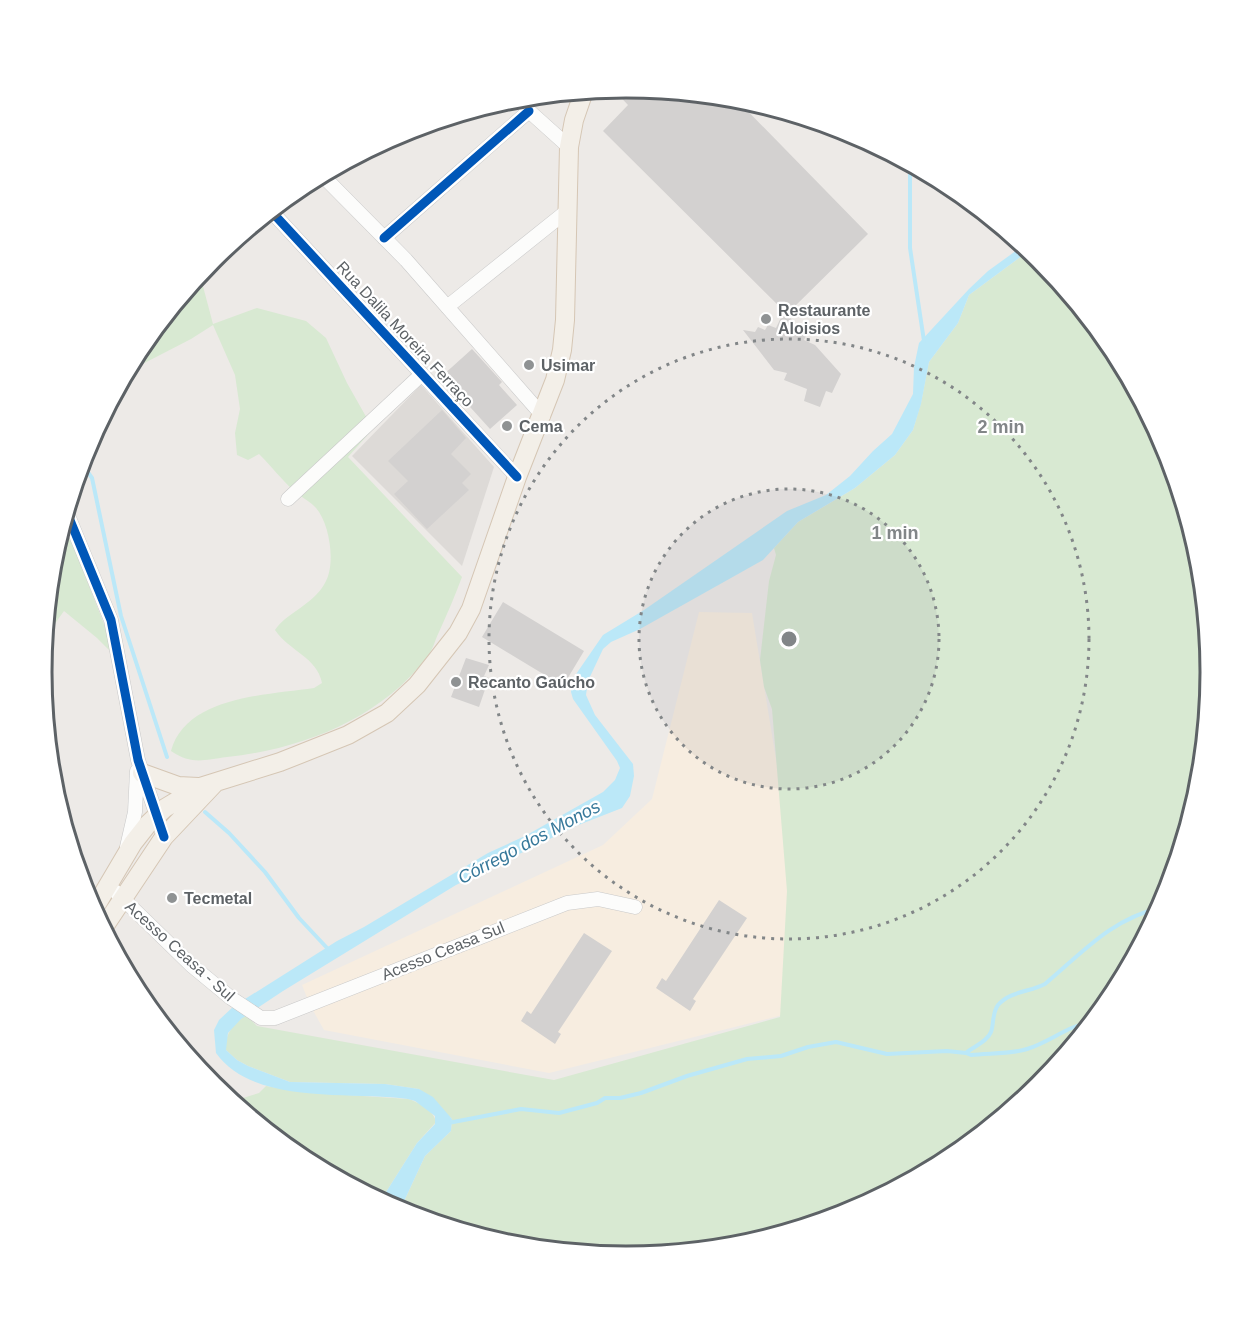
<svg xmlns="http://www.w3.org/2000/svg" width="1253" height="1343" font-family="Helvetica,sans-serif">
  <style>
    .commercial { fill: #f7ede0 }
    .industrial { fill: #dddad7 }
    .green { fill: #d8e9d2 }
    .water { fill: #bbe8f8 }
    .lines { fill: none; stroke-linecap: round; stroke-linejoin: round }
    .stream { stroke: #bbe8f8; stroke-width: 4 }
    .building { fill: #d3d1d0 }
    .minor-casing { stroke: #c9c9c9; stroke-width: 15 }
    .major-casing { stroke: #d5c6b4; stroke-width: 20 }
    .minor { stroke: #fcfcfb; stroke-width: 14 }
    .major { stroke: #f3efe8; stroke-width: 18 }
    .cycleway-casing { stroke: #fff; stroke-width: 13 }
    .cycleway { stroke: #0057b8; stroke-width: 9 }
    .ring { fill: none; stroke: #828688; stroke-width: 3; stroke-dasharray: 3 6 }
    .poi-dot { fill: #8f9293; stroke: #fff; stroke-width: 2 }
    .labels { text-anchor: middle; dominant-baseline: central; stroke-width: 4.5; stroke-linejoin: round; paint-order: stroke }
    .poi-label { font-size: 16px; font-weight: bold; fill: #5d6266; stroke: #fff; text-anchor: start }
    .street-label { font-size: 16px; fill: #5d6266; stroke: #fff }
    .water-label { font-size: 18px; font-style: italic; fill: #36789a; stroke: #fff }
    .rim { fill: none; stroke: #5d6266; stroke-width: 3 }
    .centre { fill: #828688; stroke: #fff; stroke-width: 3 }
    .ring-label { font-size: 18px; text-anchor: middle; font-weight: bold; fill: #828688; stroke: #fff; stroke-width: 4.5; stroke-linejoin: round; paint-order: stroke }
  </style>
  <rect width="100%" height="100%" fill="#edeae7"/>
  <!-- commercial -->
  <path class="commercial" d="M699,612L752,613L798,893L795,1012L549,1073L324,1030L310,1005L302,985L603,845L652,799Z"/>
  <!-- industrial -->
  <path class="industrial" d="M421,385L494,467L462,566L352,456Z"/>
  <!-- green -->
  <path class="green" d="M1030,250L1040,258L1113,347L1167,448L1200,558L1211,672L1200,786L1166,895L1112,997L1040,1085L951,1158L850,1212L740,1245L626,1256L512,1245L400,1210L425,1156L451,1131L452,1119L419,1089L385,1084L290,1082L248,1066L237,1060L226,1050C225,1033 233,1024 246,1015L257,1026L554,1080L780,1017L787,891L772,709L764,687L760,660L769,581L776,555L774,548L798,522L855,488L895,455L913,430L921,403L929,362L958,323L969,295Z
    M200,275L213,324L257,308L306,321L326,338L347,383L373,429L348,457L462,577C455,596 447,614 439,632C435,640 433,650 427,657C380,719 302,749 227,757C203,760 192,765 171,751C186,696 268,695 314,688L322,683C317,657 289,651 275,630C286,613 313,605 325,583C336,565 330,524 316,508C310,501 301,497 294,491C282,480 271,466 259,454L248,460L237,455L235,433L240,409L235,375L213,325L191,339L127,372L141,346Z
    M64,522L111,642L112,653L97,638L64,611L46,636L53,557Z
    M266,1086L302,1092L408,1099C418,1102 434,1110 436,1122L417,1143L381,1200L301,1157L233,1101L259,1093Z"/>
  <!-- water -->
  <path class="water" d="M1024,245L1030,250L969,295L958,323L929,362L921,404L913,430L895,455L855,488L798,522L763,560L640,629L611,642L603,649L588,681L586,695L595,715L633,764L634,776L630,796L622,808L576,826L456,885L283,991L241,1019L228,1033L226,1050L237,1060L248,1066L290,1082L385,1084L419,1089L433,1097L452,1119L451,1131L425,1156L400,1210L381,1200L417,1143L435,1124V1116L415,1101L408,1099C350,1091 254,1106 216,1053L214,1030L219,1020L234,1006L337,941L364,927L488,853L525,836L603,792L615,780L620,768L617,761L573,699L571,692L572,680L603,635L644,610L787,511L826,495L850,476L873,451L892,434L913,394L914,367L919,343L969,289L988,271Z"/>
  <g class="lines">
    <!-- stream -->
    <path class="stream" d="M910,164V248L924,341
      M82,464L92,478L121,616L167,757
      M205,812L229,833L265,872L299,918L328,949
      M966,1053C974,1046 987,1042 991,1032C994,1024 992,1013 998,1005C1010,991 1030,992 1045,984C1082,953 1111,919 1160,908
      M448,1123L521,1109L559,1113L597,1103L605,1098H620L641,1093L687,1076L747,1059L781,1056L808,1047L836,1042L887,1054L947,1051L966,1053L971,1055C987,1053 1013,1054 1027,1049C1050,1042 1067,1026 1091,1022"/>
  </g>
  <!-- building -->
  <path class="building" d="M627,87L735,98L868,234L787,314L603,131L628,105L612,88Z
    M784,311L806,336L804,340L815,345L841,374L832,393L826,391L820,407L804,401L807,389L784,380L787,373L774,370L743,330L755,332L758,327L765,330L768,325L776,328Z
    M472,349L502,382L499,385L517,405L490,429L442,376Z
    M442,410L466,438L451,454L471,474L462,483L469,490L427,529L394,494L408,481L388,461Z
    M503,602L584,651L563,686L482,637Z
    M466,658L489,665L484,676L489,678L479,707L451,697Z
    M719,900L747,918L693,999L696,1001L690,1011L656,988L662,978L666,981Z
    M584,933L612,951L558,1032L561,1034L555,1044L521,1021L527,1011L531,1014Z"/>
  <g class="lines">
    <defs>
      <path id="minor" d="M517,98L529,111L569,147
        M322,175L406,260L543,416
        M271,211L517,477
        M384,238L529,111
        M447,307L567,211
        M288,499L422,374
        M67,513L111,620L138,760L164,837
        M127,847L135,812L137,771
        M116,892L191,965L231,998L261,1018H275L567,903L598,899L635,907"/>
      <path id="major" d="M142,773L178,786L198,787
        M94,909L133,843L148,824L165,808L200,787L280,762L348,735L387,713L417,685L458,633L471,609L517,477L555,380L562,350L565,320L569,147L574,120L584,91
        M104,927L164,837L215,783"/>
    </defs>
    <!-- minor casing -->
    <use href="#minor" class="minor-casing"/>
    <!-- major casing -->
    <use href="#major" class="major-casing"/>
    <!-- minor -->
    <use href="#minor" class="minor"/>
    <!-- major -->
    <use href="#major" class="major"/>
    <defs>
      <path id="cycleway" d="M271,211L517,477
        M384,238L529,111
        M67,513L111,620L138,760L164,837"/>
    </defs>
    <!-- cycleway casing -->
    <use href="#cycleway" class="cycleway-casing"/>
    <!-- cycleway -->
    <use href="#cycleway" class="cycleway"/>
  </g>
  <!-- distance rings -->
  <circle cx="789" cy="639" r="150" fill="#828688" fill-opacity=".12"/>
  <g class="ring">
    <circle cx="789" cy="639" r="150"/>
    <circle cx="789" cy="639" r="300"/>
  </g>
  <!-- markers -->
  <g class="poi-dot">
    <circle cx="766" cy="319" r="6"/>
    <circle cx="529" cy="365" r="6"/>
    <circle cx="507" cy="426" r="6"/>
    <circle cx="456" cy="682" r="6"/>
    <circle cx="172" cy="898" r="6"/>
  </g>
  <g class="labels">
    <!-- poi labels -->
    <g class="poi-label">
      <text x="778" y="310">Restaurante<tspan x="778" dy="18">Aloisios</tspan></text>
      <text x="541" y="365">Usimar</text>
      <text x="519" y="426">Cema</text>
      <text x="468" y="682">Recanto Gaúcho</text>
      <text x="184" y="898">Tecmetal</text>
    </g>
    <!-- street labels -->
    <g class="street-label">
      <text transform="translate(405 334) rotate(47)">Rua Dalila Moreira Ferraço</text>
      <text transform="translate(180 951) rotate(42)">Acesso Ceasa - Sul</text>
      <text transform="translate(443 951) rotate(-22)">Acesso Ceasa Sul</text>
    </g>
    <!-- water labels -->
    <g class="water-label">
      <text transform="translate(529 842) rotate(-28)">Córrego dos Monos</text>
    </g>
  </g>
  <!-- crop -->
  <path d="M0 0H1253V1343H0ZM52 672a574 574 0 1 1 1148 0a574 574 0 1 1-1148 0Z" fill="#fff" fill-rule="evenodd"/>
  <path class="rim" d="M52 672a574 574 0 1 1 1148 0a574 574 0 1 1-1148 0Z"/>
  <circle cx="789" cy="639" r="9" class="centre"/>
  <g class="ring-label">
    <text x="1001" y="433">2 min</text>
    <text x="895" y="539">1 min</text>
  </g>
</svg>
